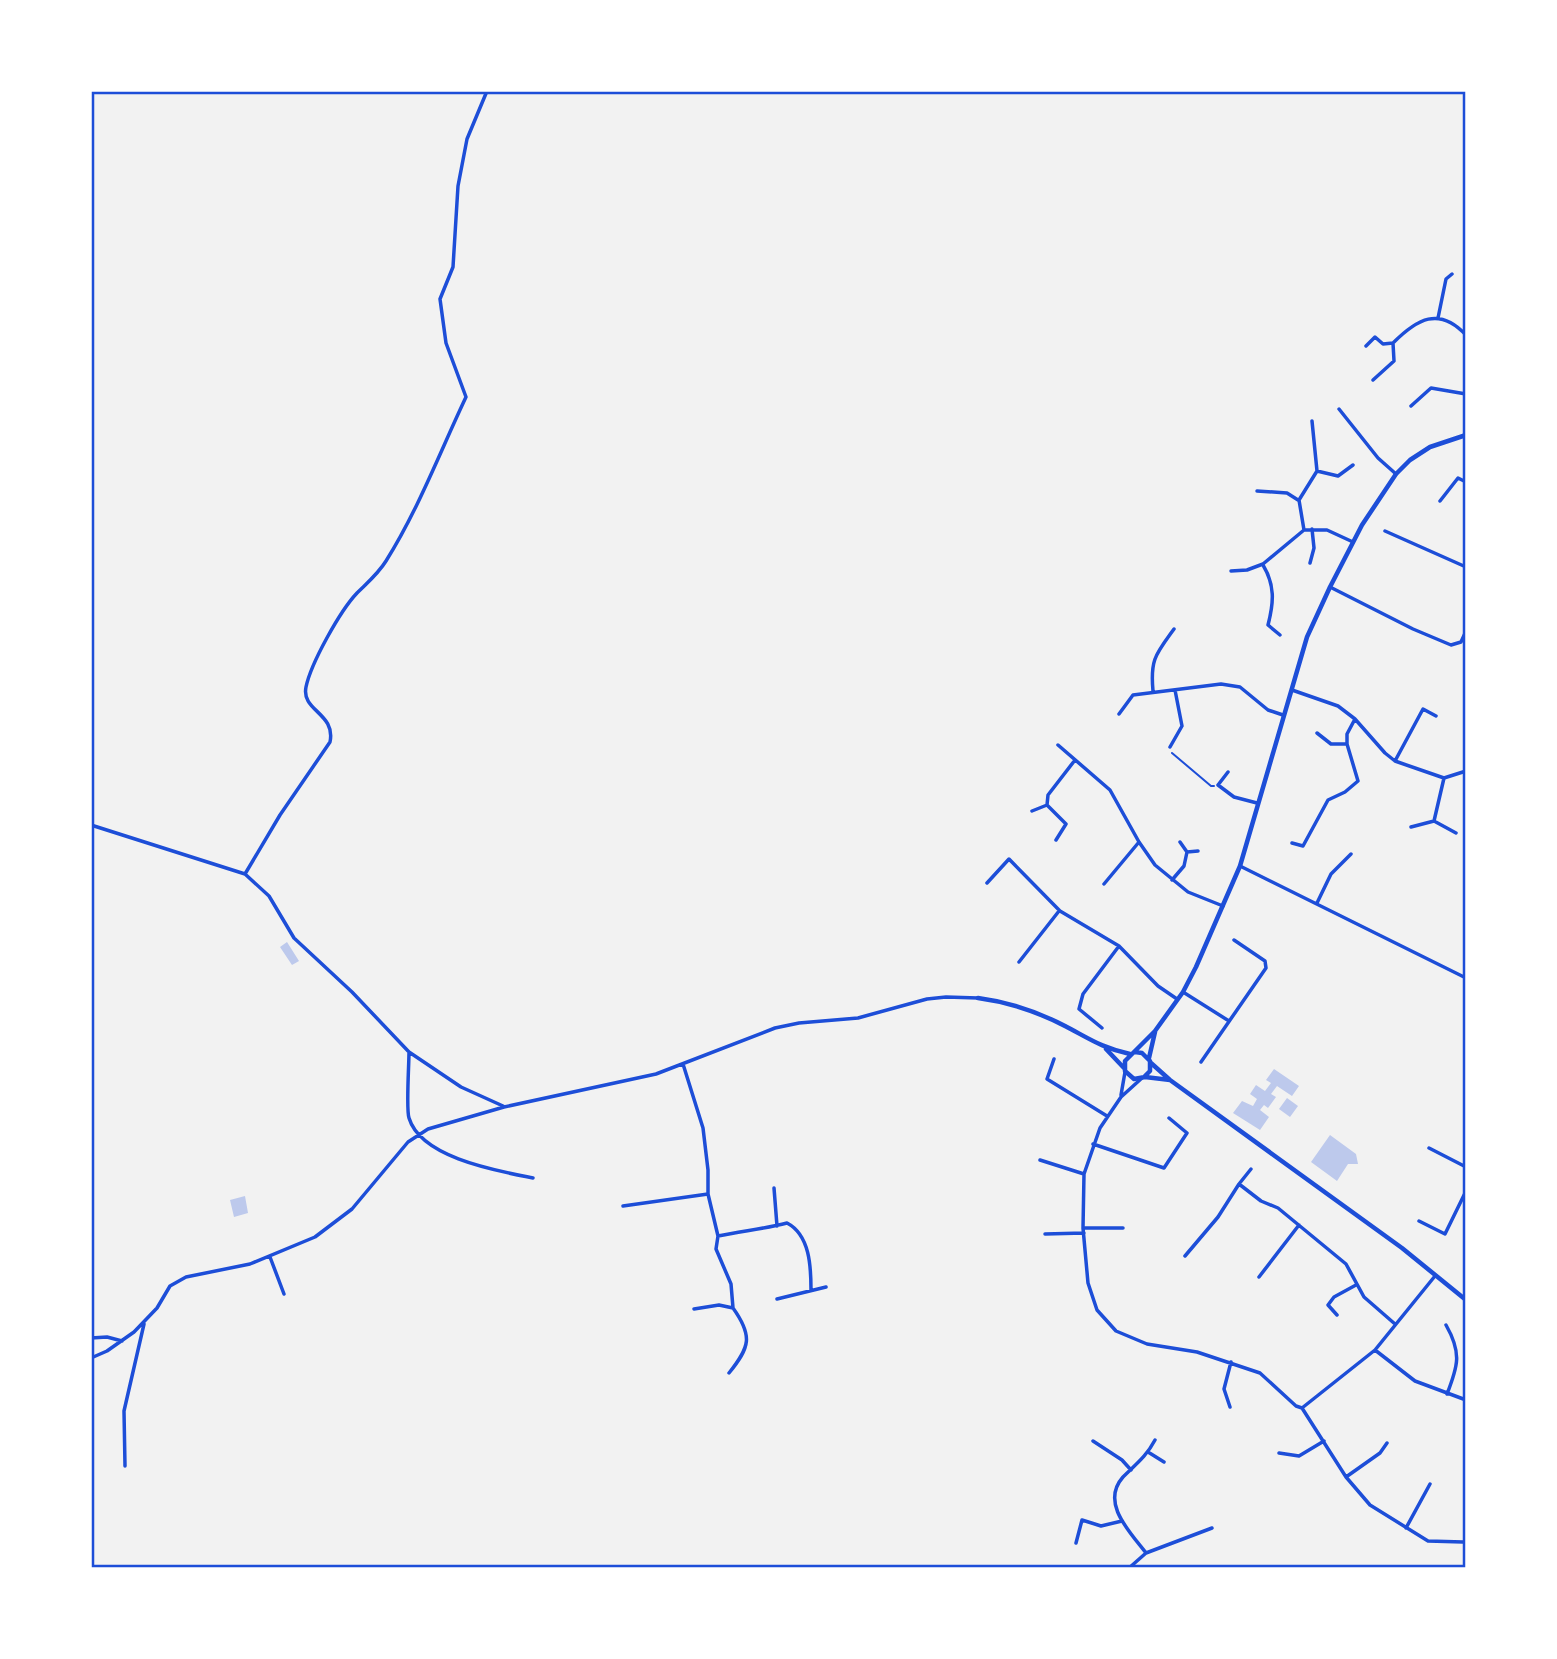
<svg xmlns="http://www.w3.org/2000/svg" width="1557" height="1659" font-family="'DM Sans',sans-serif">
  <style>
    .building { fill: #bdc9ec }
    .lines { fill: none; stroke-linecap: round; stroke-linejoin: round }
    .path { stroke: #1d4ed8; stroke-width: 2 }
    .minor { stroke: #1d4ed8; stroke-width: 3.5 }
    .tertiary { stroke: #1d4ed8; stroke-width: 4.5 }
    .neatline { fill: none; stroke: #1d4ed8; stroke-width: 2.5 }
  </style>
  <rect width="100%" height="100%" fill="#f2f2f2"/>
  <!-- building -->
  <path class="building" d="M287,942L299,961L292,965L280,947Z
    M1274,1069L1299,1086L1292,1096L1277,1086L1271,1094L1276,1097L1268,1108L1264,1105L1260,1110L1269,1117L1260,1130L1233,1113L1242,1101L1253,1106L1257,1099L1250,1094L1256,1085L1265,1091L1271,1083L1266,1080Z
    M1287,1098L1298,1106L1290,1117L1279,1109Z
    M1330,1135L1356,1154L1358,1164H1348L1337,1181L1311,1162Z
    M245,1196L248,1213L234,1217L230,1200Z"/>
  <g class="lines">
    <!-- path -->
    <path class="path" d="M1172,753L1211,786H1214"/>
    <!-- minor -->
    <path class="minor" d="M1438,318L1446,279L1452,274
      M1366,346L1375,337L1383,344L1393,343C1417,319 1439,306 1466,335
      M1373,380L1394,361L1393,343
      M1411,406L1431,388L1466,394
      M1339,409L1378,458L1396,474
      M1317,471L1338,476L1353,465
      M1257,491L1287,493L1298,500
      M1440,501L1458,478L1466,482
      M1304,530L1299,500L1317,471L1312,421
      M1385,531L1466,567
      M1310,563L1314,548L1312,529
      M1263,565C1275,585 1274,602 1268,625L1280,635
      M1231,571L1247,570L1263,564L1304,530H1327L1353,542
      M1330,587L1413,629L1451,645L1461,642L1466,631
      M1292,690L1338,706L1355,719L1385,753L1395,761L1444,778
      M1153,691C1150,659 1156,654 1174,629
      M1119,714L1133,695L1221,684L1240,687L1268,710L1283,715
      M1317,733L1331,744H1347
      M1058,745L1110,790L1139,842L1155,865L1188,892L1223,906
      M1170,747L1182,726L1175,690
      M1395,761L1423,709L1436,716
      M1228,772L1218,785L1234,797L1257,803
      M1444,778L1434,821L1456,833
      M1444,778L1466,771
      M1032,811L1047,805
      M91,825L245,874L269,896L294,938L352,992L409,1052L461,1087L503,1106
      M1411,827L1434,821
      M1056,840L1066,824L1047,805L1048,795L1075,760
      M1180,842L1187,852
      M1292,843L1303,846L1328,800L1345,792L1358,781L1347,744V734L1355,719
      M1240,866L1466,978
      M245,874L280,815L330,742C336,713 301,711 306,687C311,663 340,611 357,593C367,583 378,574 386,561C418,510 440,452 466,397L446,343L440,299L453,267L458,186L467,139L487,91
      M1172,880L1184,866L1187,852L1198,851
      M987,883L1009,859L1060,911L1119,946L1158,986L1177,999
      M1104,884L1139,842
      M1317,903L1331,874L1351,854
      M1019,962L1059,911
      M1183,992L1229,1021
      M1102,1028L1079,1009L1083,994L1119,946
      M409,1052C409,1065 406,1110 409,1118C421,1158 498,1171 533,1178
      M1054,1059L1047,1079L1107,1116
      M1201,1062L1266,968L1265,961L1234,940
      M683,1064L703,1128L708,1170V1194L718,1236L716,1249L731,1284L733,1308
      M1142,1078L1121,1097L1100,1128L1084,1174L1083,1228L1088,1283L1097,1310L1116,1331L1147,1344L1197,1352L1260,1373L1296,1406L1302,1408
      M1121,1095L1125,1072
      M1093,1144L1164,1168L1187,1133L1169,1118
      M1429,1148L1466,1167
      M1040,1160L1084,1174
      M1239,1184L1251,1169
      M774,1188L777,1226
      M623,1206L708,1194
      M1419,1221L1445,1234L1466,1191
      M1083,1228H1123
      M1045,1234L1084,1233
      M718,1236C741,1231 764,1229 787,1223C810,1235 811,1267 811,1290
      M1185,1256L1218,1217L1239,1184L1261,1201L1278,1208L1346,1264L1364,1297L1395,1324
      M270,1257L284,1294
      M1259,1277L1299,1225
      M777,1299L826,1287
      M694,1309L719,1305L733,1308C753,1336 750,1347 729,1373
      M1337,1315L1328,1305L1334,1297L1356,1285
      M1446,1325C1462,1353 1458,1366 1447,1394
      M91,1338L107,1337L122,1341
      M1375,1350L1415,1381L1466,1400
      M91,1358L107,1351L134,1332L157,1308L170,1286L186,1277L250,1264L315,1237L352,1209L408,1142L428,1129L504,1107L656,1074L775,1028L799,1023L858,1018L927,999L946,997L978,998
      M1230,1407L1224,1389L1231,1362
      M1302,1408L1346,1477L1370,1505L1428,1541L1463,1542
      M1302,1408L1375,1350L1435,1276
      M1093,1441L1122,1460L1131,1470
      M1148,1452L1164,1462
      M1279,1453L1299,1456L1324,1441
      M125,1466L124,1411L144,1324
      M1346,1477L1380,1453L1387,1443
      M1406,1528L1430,1484
      M1076,1543L1082,1520L1101,1526L1122,1521
      M1146,1553C1130,1532 1100,1503 1123,1477C1136,1464 1146,1457 1155,1440
      M1129,1568L1146,1553L1212,1528"/>
    <!-- tertiary -->
    <path class="tertiary" d="M978,998C1009,1002 1038,1012 1065,1026C1090,1039 1102,1048 1130,1054
      M1106,1049L1124,1068
      M1135,1052L1142,1053L1150,1061V1071L1145,1076
      M1149,1058L1155,1032
      M1151,1063L1170,1080L1402,1248L1466,1300
      M1170,1080L1145,1077L1134,1079L1125,1071V1061L1155,1031L1183,992L1196,967L1240,866L1307,637L1330,587L1362,525L1396,474L1410,460L1430,447L1466,435"/>
  </g>
  <!-- border -->
  <rect width="1557" height="1659" fill="none" stroke="#ffffff" stroke-width="186"/>
  <rect x="93" y="93" width="1371" height="1473" class="neatline"/>
</svg>
